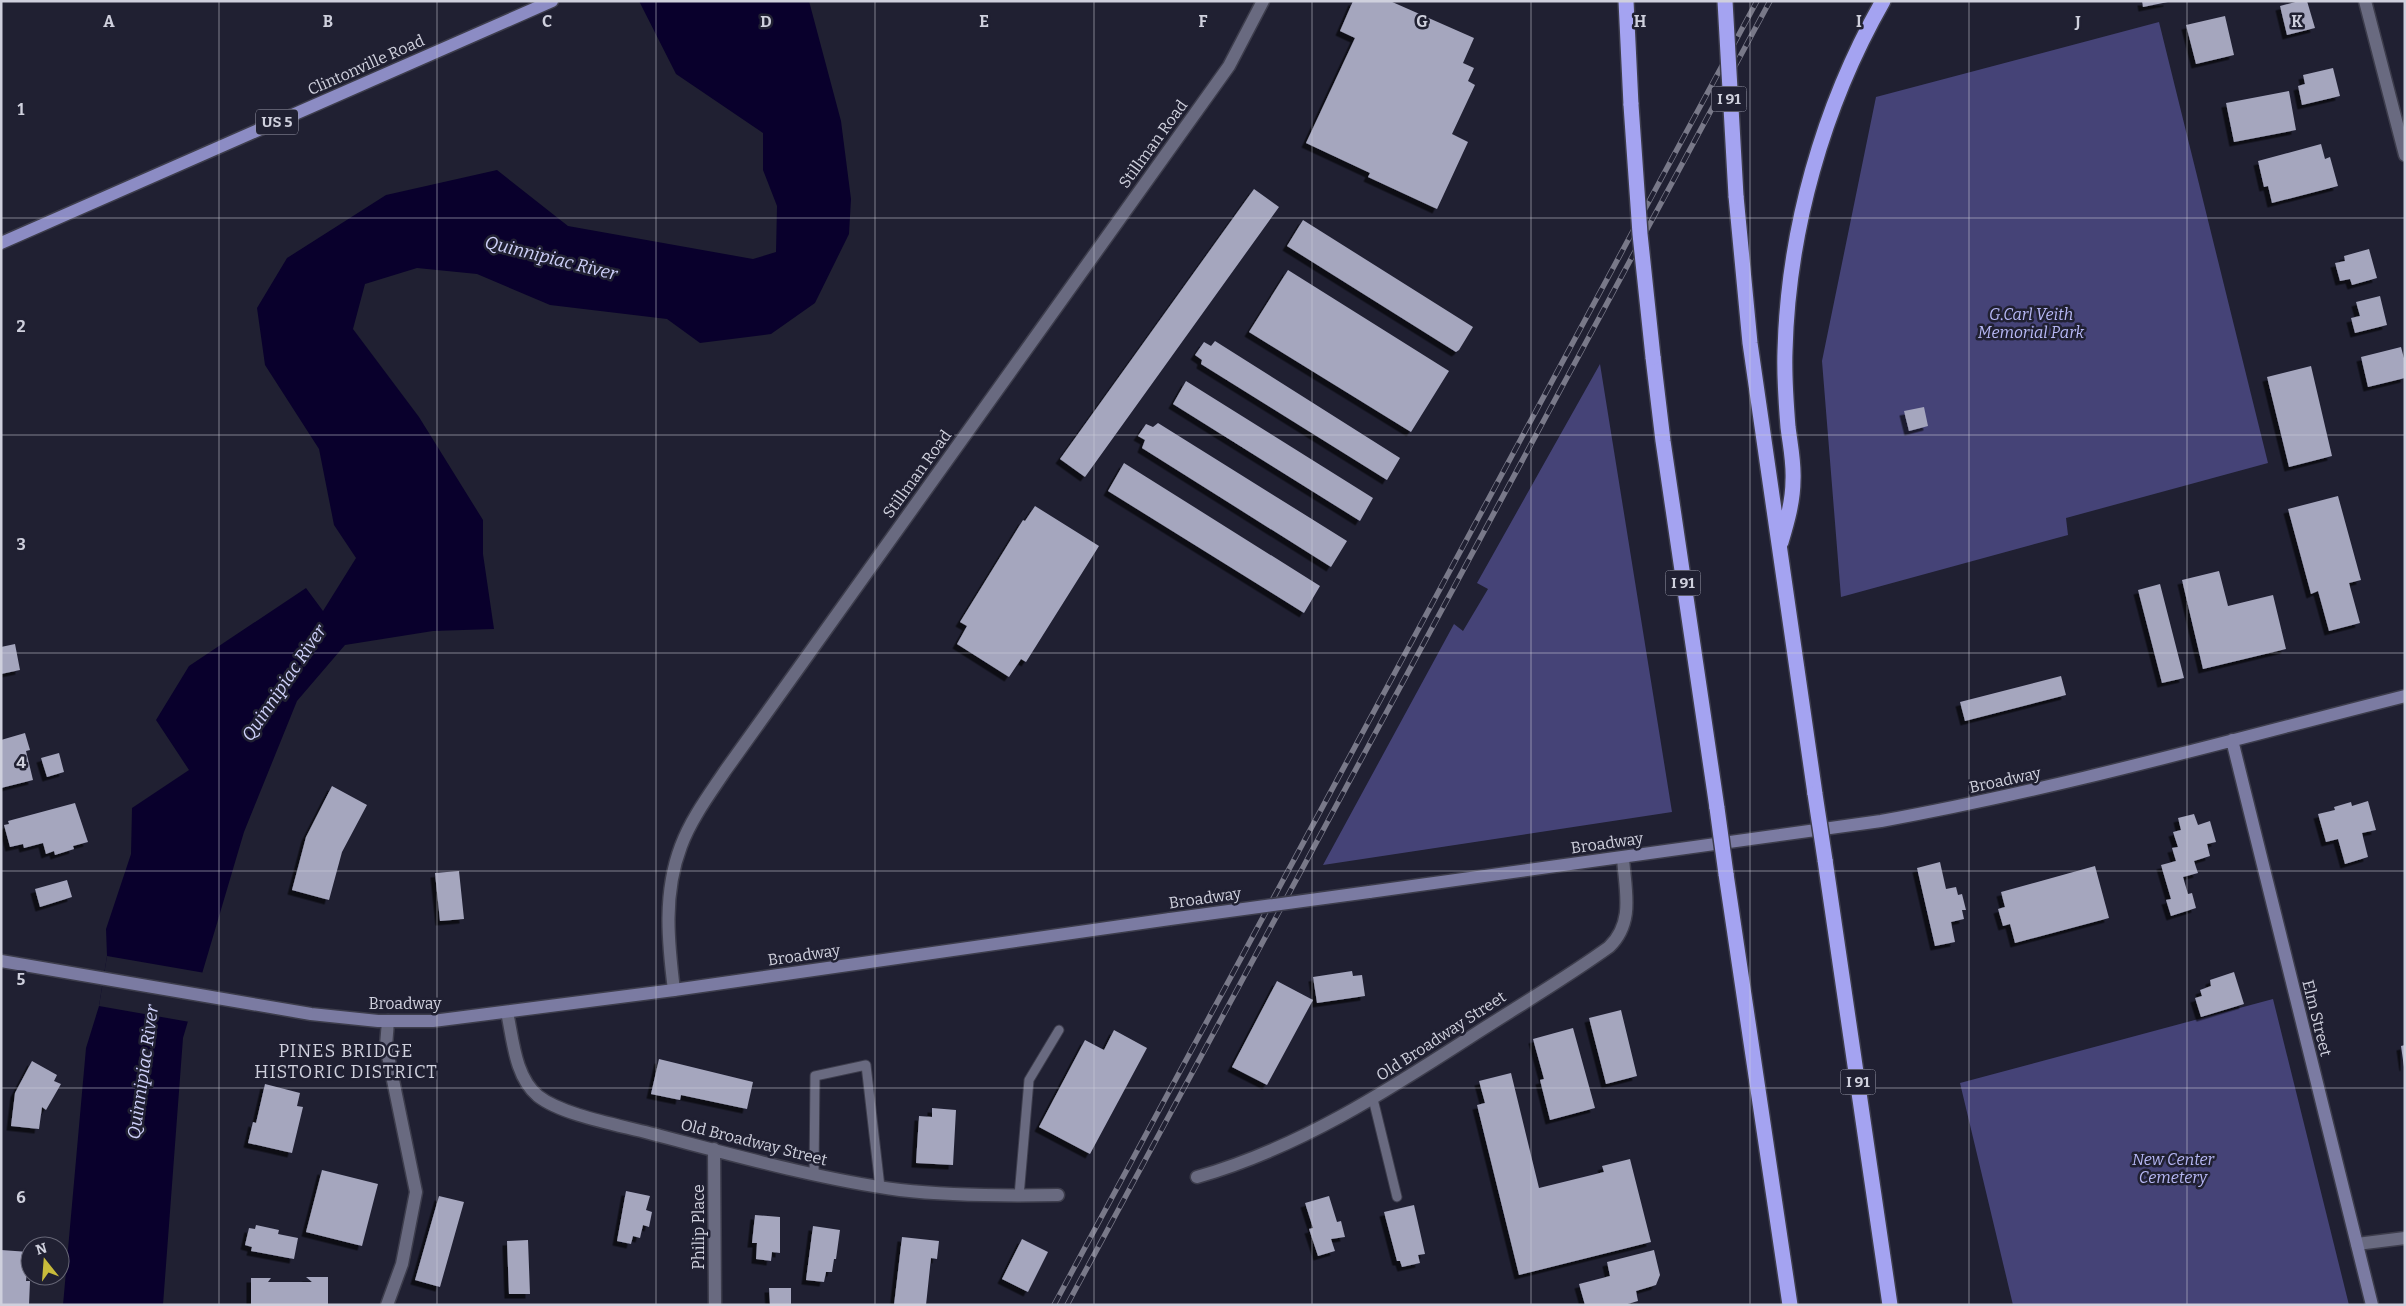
<svg xmlns="http://www.w3.org/2000/svg" width="2406" height="1306" font-family="Bitter,serif">
  <style>
    .green { fill: #454377 }
    .water { fill: #09002c }
    .pier { fill: #202032 }
    .building { fill: #a5a6be; filter: url(#shadow) }
    .lines { fill: none; stroke-linecap: round; stroke-linejoin: round }
    .lane-casing { stroke: #3d3d4c; stroke-width: 11 }
    .street-casing { stroke: #3d3d4c; stroke-width: 15 }
    .secondary-casing { stroke: #3d3d4c; stroke-width: 15 }
    .primary-casing { stroke: #3d3d4c; stroke-width: 15 }
    .highway-casing { stroke: #3d3d4c; stroke-width: 18 }
    .lane { stroke: #696a80; stroke-width: 9 }
    .street { stroke: #696a80; stroke-width: 12 }
    .secondary { stroke: #7b7ba2; stroke-width: 12 }
    .primary { stroke: #8c8cc4; stroke-width: 12 }
    .highway { stroke: #a4a3f1; stroke-width: 15 }
    .rail-casing { stroke: #797989; stroke-width: 5.5 }
    .rail { stroke: #202032; stroke-width: 4; stroke-dasharray: 11; stroke-linecap: butt }
    .secondary-bridge-casing { stroke: #3d3d4c; stroke-width: 15; stroke-linecap: butt }
    .highway-bridge-casing { stroke: #3d3d4c; stroke-width: 18; stroke-linecap: butt }
    .secondary-bridge { stroke: #7b7ba2; stroke-width: 12 }
    .highway-bridge { stroke: #a4a3f1; stroke-width: 15 }
    .grid { fill: none; stroke: #cfd0dd; stroke-width: 1; stroke-opacity: 0.55 }
    .labels { text-anchor: middle; dominant-baseline: central; stroke-width: 5; stroke-linejoin: round; paint-order: stroke }
    .shield { fill: #202032; stroke: #9a9baa; stroke-width: 1 }
    .shield-label { font-size: 15px; font-weight: bold; fill: #cfd0dd }
    .street-label { font-size: 16px; fill: #cfd0dd; stroke: #202032 }
    .park-label { font-size: 16px; font-style: italic; fill: #b7b8f5; stroke: #202032 }
    .water-label { font-size: 18px; font-style: italic; fill: #ced0f9; stroke: #202032 }
    .neighbourhood-label { font-size: 18px; letter-spacing: 1px; fill: #cfd0dd; stroke: #202032 }
    .grid-label { font-size: 16px; text-anchor: middle; font-weight: bold; fill: #cfd0dd; stroke: #202032; stroke-width: 5; stroke-linejoin: round; paint-order: stroke }
  </style>
  <defs>
    <filter id="shadow"><feDropShadow dx="-4.5" dy="4.5" stdDeviation="0" flood-color="#0009"/></filter>
  </defs>
  <rect width="100%" height="100%" fill="#202032"/>
  <!-- green -->
  <path class="green" d="M2159,22L2268,463L2066,518L2068,535L1841,597L1822,361L1876,97Z
    M1600,364L1672,812L1323,865L1454,624L1463,631L1488,589L1477,583Z
    M2273,999L2349,1305H2013L1960,1083Z"/>
  <!-- water -->
  <path class="water" d="M639,1H809L841,121L851,199L849,234L815,303L771,334L700,343L667,319L550,305L477,274L417,268L365,284L353,329L419,417L483,520V554L494,629L433,631L345,645L297,701L244,832L183,1038L163,1305H63L86,1048L99,1006L107,956L106,929L131,854L132,808L189,770L156,720L189,666L306,588L323,611L356,558L334,525L319,449L265,365L257,308L287,258L386,195L497,170L568,226L753,259L776,252L777,206L763,170V133L676,74Z"/>
  <!-- pier -->
  <path class="pier" d="M107,956L205,973L190,1022L99,1006Z"/>
  <!-- building -->
  <path class="building" d="M1353,1H1390L1474,38L1463,63L1474,68L1468,81L1475,85L1452,134L1468,142L1437,209L1368,177L1370,173L1306,143L1355,38L1340,31Z
    M2142,1H2168V2L2143,7Z
    M2299,1H2307L2315,28L2287,35L2280,6Z
    M2225,16L2234,55L2196,64L2186,25Z
    M2333,68L2340,96L2302,105L2298,86L2305,84L2303,75Z
    M2289,91L2296,130L2234,142L2226,103Z
    M2321,144L2325,159L2330,157L2338,186L2272,203L2268,186L2264,187L2258,161Z
    M1254,189L1279,207L1085,477L1060,459Z
    M1303,220L1473,327L1459,350L1456,352L1287,246Z
    M2369,249L2377,278L2352,285L2350,279L2340,281L2335,263L2345,261L2344,256Z
    M1288,270L1449,371L1411,432L1249,332Z
    M2380,296L2387,325L2355,333L2351,318L2360,316L2356,302Z
    M1215,341L1400,458L1387,480L1201,364L1202,360L1195,355L1204,342L1211,346Z
    M2401,347L2405,362V378L2368,387L2361,357Z
    M2311,366L2332,456L2289,467L2267,377Z
    M1186,381L1373,498L1360,521L1173,404Z
    M1924,407L1928,426L1909,431L1904,411Z
    M1158,423L1347,541L1331,567L1142,448L1145,440L1138,436L1146,424L1153,427Z
    M1124,463L1320,586L1304,613L1108,491Z
    M2338,496L2361,580L2349,583L2360,623L2329,631L2318,591L2311,594L2288,509Z
    M1035,506L1099,546L1026,662L1021,659L1009,677L957,644L967,626L960,622L1023,520L1025,521Z
    M2219,571L2228,606L2273,595L2286,649L2203,669L2182,580Z
    M2160,584L2184,678L2162,683L2138,590Z
    M15,644L20,670L1,674V647Z
    M2061,676L2066,695L1965,721L1960,702Z
    M25,733L30,750L26,751L33,780L1,788V740Z
    M59,753L64,772L47,777L41,758Z
    M332,786L367,805L342,852L329,900L292,890L306,837Z
    M2368,801L2376,830L2362,833L2368,857L2345,864L2338,839L2326,842L2318,814L2335,810L2334,807L2351,802L2352,806Z
    M75,803L88,842L73,846L74,849L55,855L54,851L46,854L43,843L24,848L23,844L10,847L4,825L9,824L8,821Z
    M2194,814L2198,825L2210,821L2216,842L2207,844L2210,856L2194,861L2198,873L2183,877L2188,894L2192,893L2196,908L2171,916L2166,900L2171,899L2161,865L2176,861L2172,848L2178,847L2173,832L2181,830L2178,818Z
    M1940,862L1946,889L1956,887L1958,895L1962,894L1966,910H1962L1964,919L1951,922L1955,942L1935,946L1917,868Z
    M2095,866L2109,918L2015,943L2010,924L2003,926L1998,909L2005,907L2001,892Z
    M459,871L464,919L440,921L435,873Z
    M67,880L72,897L40,907L35,889Z
    M1352,971L1353,976L1362,975L1365,996L1317,1003L1313,977Z
    M2234,972L2244,1004L2201,1017L2195,998L2202,996L2200,990L2211,986L2210,980Z
    M1277,981L1313,1000L1267,1085L1232,1067Z
    M1621,1010L1637,1076L1606,1084L1589,1018Z
    M1573,1028L1595,1108L1550,1120L1540,1080L1544,1079L1533,1039Z
    M1114,1030L1147,1048L1090,1154L1039,1127L1085,1040L1104,1050Z
    M2405,1045V1066L2404,1067L2401,1046Z
    M659,1059L753,1082L747,1109L681,1095L680,1100L651,1094Z
    M32,1061L57,1075L54,1081L61,1084L46,1110L42,1107L39,1129L11,1126L15,1093Z
    M1511,1073L1539,1188L1604,1172L1602,1166L1630,1159L1651,1242L1519,1275L1477,1105L1485,1103L1479,1081Z
    M265,1084L300,1093L297,1106L303,1107L292,1153L248,1143L253,1122L256,1123Z
    M932,1108L956,1110L953,1165L916,1163L919,1116L932,1117Z
    M322,1170L378,1184L362,1246L306,1232Z
    M626,1191L650,1196L646,1210L652,1212L649,1227L643,1225L640,1238L633,1236L631,1244L617,1241Z
    M439,1196L464,1202L440,1287L415,1280Z
    M1329,1196L1337,1222L1341,1221L1345,1237L1331,1239L1335,1251L1318,1256L1309,1229L1313,1228L1305,1203Z
    M1414,1205L1425,1254L1418,1255L1420,1263L1402,1267L1400,1261H1397L1384,1212Z
    M755,1215L780,1217V1253L772,1252L771,1261L756,1259L757,1243H752Z
    M256,1225L279,1230L278,1234L298,1238L294,1259L251,1251L252,1247L245,1245L249,1228L255,1229Z
    M813,1226L840,1230L836,1259H834L832,1272H826L824,1282L806,1280Z
    M902,1237L939,1241L937,1259L931,1258L926,1305H894Z
    M1022,1239L1048,1252L1028,1292L1002,1279Z
    M528,1240L530,1294H509L507,1241Z
    M1,1250L29,1252L26,1281H30L29,1305H1Z
    M1654,1250L1660,1275L1656,1285L1636,1291L1638,1301L1624,1305H1585L1579,1284L1610,1276L1607,1262Z
    M306,1277H328V1305H251V1278H271L268,1282H312Z
    M769,1288H791V1305H770Z"/>
  <g class="lines">
    <defs>
      <path id="lane" d="M1373,1099L1397,1197
        M814,1174L815,1076L866,1065L880,1187
        M1019,1196L1029,1080L1059,1030"/>
      <path id="street" d="M2365,1L2405,155
        M674,990C668,942 663,893 681,846C691,819 709,795 725,771L1229,66L1263,1
        M507,1012C513,1040 515,1077 538,1096C562,1115 619,1125 649,1133C730,1154 817,1179 900,1190C953,1196 1005,1196 1058,1195
        M714,1149L715,1305
        M1197,1177C1299,1148 1387,1091 1475,1034C1520,1005 1566,978 1609,947C1635,922 1625,890 1623,858
        M2357,1244L2405,1238
        M387,1305L402,1264L416,1192L386,1046L388,1021"/>
      <path id="secondary" d="M2232,740L2372,1305
        M1369,892L1881,821C2058,789 2231,740 2405,696
        M1,961L311,1014L378,1021H433L674,990L1170,919"/>
      <path id="primary" d="M1,243L552,1"/>
      <path id="highway" d="M1626,1L1631,105
        M1736,196L1750,343L1815,794
        M1653,357L1663,441L1717,808
        M1781,542C1787,522 1793,501 1793,480C1794,462 1790,444 1788,427C1786,402 1784,377 1785,351C1788,231 1823,106 1883,1
        M1825,860L1890,1305
        M1726,874L1790,1305"/>
    </defs>
    <!-- lane casing -->
    <use href="#lane" class="lane-casing"/>
    <!-- street casing -->
    <use href="#street" class="street-casing"/>
    <!-- secondary casing -->
    <use href="#secondary" class="secondary-casing"/>
    <!-- primary casing -->
    <use href="#primary" class="primary-casing"/>
    <!-- highway casing -->
    <use href="#highway" class="highway-casing"/>
    <!-- lane -->
    <use href="#lane" class="lane"/>
    <!-- street -->
    <use href="#street" class="street"/>
    <!-- secondary -->
    <use href="#secondary" class="secondary"/>
    <!-- primary -->
    <use href="#primary" class="primary"/>
    <!-- highway -->
    <use href="#highway" class="highway"/>
    <defs>
      <path id="rail" d="M1054,1305L1757,1
        M1067,1305L1770,1"/>
    </defs>
    <!-- rail casing -->
    <use href="#rail" class="rail-casing"/>
    <!-- rail -->
    <use href="#rail" class="rail"/>
    <defs>
      <path id="secondary-bridge" d="M1170,919L1369,892"/>
      <path id="highway-bridge" d="M1725,1L1736,196
        M1631,105L1640,234L1653,357
        M1815,794L1825,860
        M1717,808L1726,874"/>
    </defs>
    <!-- secondary-bridge casing -->
    <use href="#secondary-bridge" class="secondary-bridge-casing"/>
    <!-- highway-bridge casing -->
    <use href="#highway-bridge" class="highway-bridge-casing"/>
    <!-- secondary-bridge -->
    <use href="#secondary-bridge" class="secondary-bridge"/>
    <!-- highway-bridge -->
    <use href="#highway-bridge" class="highway-bridge"/>
  </g>
  <!-- grid -->
  <path class="grid" d="M219,1V1305M437,1V1305M656,1V1305M875,1V1305M1094,1V1305M1312,1V1305M1531,1V1305M1750,1V1305M1969,1V1305M2187,1V1305M1,218H2405M1,435H2405M1,653H2405M1,871H2405M1,1088H2405"/>
  <g class="labels">
    <!-- shield labels -->
    <g class="shield">
      <rect x="1711.5" y="86.5" width="35" height="25" rx="4"/>
      <rect x="256" y="109.5" width="42" height="25" rx="4"/>
      <rect x="1665.5" y="570.5" width="35" height="25" rx="4"/>
      <rect x="1840.5" y="1069.5" width="35" height="25" rx="4"/>
    </g>
    <g class="shield-label">
      <text x="1729" y="99">I 91</text>
      <text x="277" y="122">US 5</text>
      <text x="1683" y="583">I 91</text>
      <text x="1858" y="1082">I 91</text>
    </g>
    <!-- street labels -->
    <g class="street-label">
      <text transform="translate(366 65) rotate(-24)">Clintonville Road</text>
      <text transform="translate(1153 144) rotate(-54)">Stillman Road</text>
      <text transform="translate(917 474) rotate(-54)">Stillman Road</text>
      <text transform="translate(2005 780) rotate(-12)">Broadway</text>
      <text transform="translate(1607 843) rotate(-8)">Broadway</text>
      <text transform="translate(1205 898) rotate(-8)">Broadway</text>
      <text transform="translate(804 955) rotate(-8)">Broadway</text>
      <text x="405" y="1003">Broadway</text>
      <text transform="translate(2317 1018) rotate(76)">Elm Street</text>
      <text transform="translate(1441 1036) rotate(-33)">Old Broadway Street</text>
      <text transform="translate(754 1142) rotate(14)">Old Broadway Street</text>
      <text transform="translate(698 1227) rotate(-90)">Philip Place</text>
    </g>
    <!-- park labels -->
    <g class="park-label">
      <text x="2031" y="314">G.Carl Veith<tspan x="2031" dy="18">Memorial Park</tspan></text>
      <text x="2173" y="1159">New Center<tspan x="2173" dy="18">Cemetery</tspan></text>
    </g>
    <!-- water labels -->
    <g class="water-label">
      <text transform="translate(551 258) rotate(14)">Quinnipiac River</text>
      <text transform="translate(284 683) rotate(-56)">Quinnipiac River</text>
      <text transform="translate(143 1072) rotate(-82)">Quinnipiac River</text>
    </g>
    <!-- neighbourhood labels -->
    <g class="neighbourhood-label">
      <text x="346" y="1051">PINES BRIDGE<tspan x="346" dy="21">HISTORIC DISTRICT</tspan></text>
    </g>
  </g>
  <g class="grid-label">
    <text x="109" y="27">A</text>
    <text x="328" y="27">B</text>
    <text x="547" y="27">C</text>
    <text x="766" y="27">D</text>
    <text x="984" y="27">E</text>
    <text x="1203" y="27">F</text>
    <text x="1422" y="27">G</text>
    <text x="1640" y="27">H</text>
    <text x="1859" y="27">I</text>
    <text x="2078" y="27">J</text>
    <text x="2297" y="27">K</text>
    <text x="21" y="115">1</text>
    <text x="21" y="332">2</text>
    <text x="21" y="550">3</text>
    <text x="21" y="768">4</text>
    <text x="21" y="985">5</text>
    <text x="21" y="1203">6</text>
  </g>
  <!-- border -->
  <rect width="2406" height="1306" fill="none" stroke="#cfd0dd" stroke-width="5"/>
  <!-- north arrow -->
  <g transform="translate(45 1261) rotate(343)"><circle r="24" fill="#202032" stroke="#666676"/>
  <path d="M0-4L9 19L0 12L-9 19Z" fill="#c8bb3b"/>
  <text y="-8" font-size="14" font-weight="bold" text-anchor="middle" fill="#cfd0dd">N</text>
  </g>
</svg>
